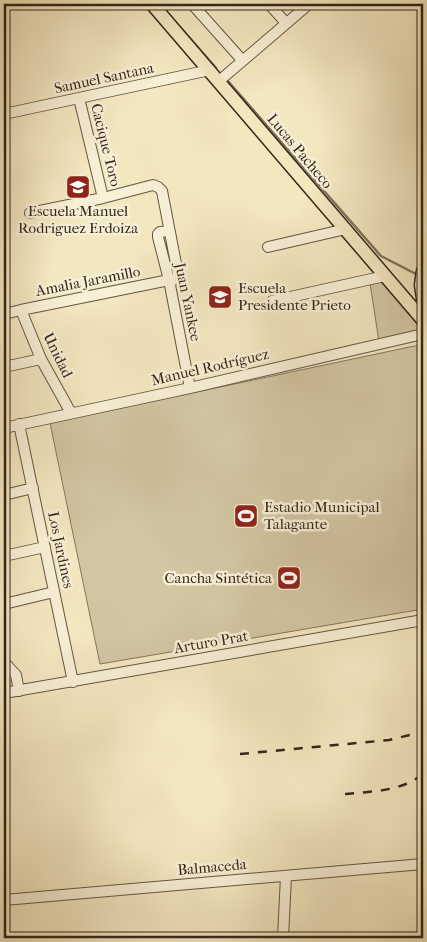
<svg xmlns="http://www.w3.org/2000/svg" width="427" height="942" font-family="'IM FELL French Canon',serif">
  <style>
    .green { fill: #d2c6a3; stroke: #82765e }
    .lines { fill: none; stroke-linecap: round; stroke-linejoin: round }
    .stream { stroke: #7f725b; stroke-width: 2.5 }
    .minor-casing { stroke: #635642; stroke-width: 12 }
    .major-casing { stroke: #332518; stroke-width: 15 }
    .minor { stroke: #f7efd6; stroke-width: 10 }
    .major { stroke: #f3e7c0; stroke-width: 12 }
    .rail { stroke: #332518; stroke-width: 2.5; stroke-dasharray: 9 9; stroke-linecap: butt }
    .labels { text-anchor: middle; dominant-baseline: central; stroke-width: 5; stroke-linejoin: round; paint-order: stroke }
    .street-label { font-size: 15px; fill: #332518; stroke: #f7efd6 }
    .poi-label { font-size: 15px; fill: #332518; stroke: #f7efd6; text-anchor: start }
  </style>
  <rect width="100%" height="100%" fill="#f3e7c0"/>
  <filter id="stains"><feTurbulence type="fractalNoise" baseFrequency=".004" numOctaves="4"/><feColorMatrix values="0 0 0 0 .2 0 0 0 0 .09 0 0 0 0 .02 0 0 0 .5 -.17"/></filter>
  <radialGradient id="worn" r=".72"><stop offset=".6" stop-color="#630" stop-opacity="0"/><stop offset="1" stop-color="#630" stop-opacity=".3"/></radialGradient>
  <!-- green -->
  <path class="green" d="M380,280L417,324L418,332L379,342L370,283Z
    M419,345L423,351V609L100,664L50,423Z"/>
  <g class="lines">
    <!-- stream -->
    <path class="stream" d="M166,11L216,68
      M227,80L381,256L416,274"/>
    <defs>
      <path id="minor" d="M192,4L242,60
        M269,4L286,23
        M219,81L309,4
        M79,98L103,198
        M4,114L210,70
        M169,231L160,232L158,234V237L169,280L190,388
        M268,247L346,229
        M272,301L385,276
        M21,310L41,359L71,413
        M4,314L21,310L169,280L179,279L162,191L158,187L153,185L103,198L30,213
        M4,367L41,359
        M19,424L73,682
        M4,428L190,388L423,334
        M4,495L33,488
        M4,556L45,547
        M4,604L54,592
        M4,662L16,675L19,691
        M4,693L423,620
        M4,900L423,864
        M283,938L286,876"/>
      <path id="major" d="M152,4L423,320
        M423,271L421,285L423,298"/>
    </defs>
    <!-- minor casing -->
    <use href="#minor" class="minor-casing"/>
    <!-- major casing -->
    <use href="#major" class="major-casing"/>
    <!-- minor -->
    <use href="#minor" class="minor"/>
    <!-- major -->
    <use href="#major" class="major"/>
    <!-- rail -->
    <path class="rail" d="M240,754L389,740L414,734L423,730
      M345,794C373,791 400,792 423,774"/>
  </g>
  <!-- icons -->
  <defs>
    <symbol id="school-square" viewBox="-11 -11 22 22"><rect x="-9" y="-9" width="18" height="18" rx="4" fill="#8f2418" stroke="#f7efd6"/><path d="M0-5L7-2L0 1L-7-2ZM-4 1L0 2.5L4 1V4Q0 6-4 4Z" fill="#fff"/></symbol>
    <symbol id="stadium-square" viewBox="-11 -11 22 22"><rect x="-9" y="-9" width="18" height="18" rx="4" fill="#8f2418" stroke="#f7efd6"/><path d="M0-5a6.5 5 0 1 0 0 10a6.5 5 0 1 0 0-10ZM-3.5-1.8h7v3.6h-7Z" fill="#fff"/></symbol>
  </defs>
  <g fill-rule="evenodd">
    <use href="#school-square" x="64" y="173" width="28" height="28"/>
    <use href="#school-square" x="206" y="283" width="28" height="28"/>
    <use href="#stadium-square" x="232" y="502" width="28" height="28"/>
    <use href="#stadium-square" x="275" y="564" width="28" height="28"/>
  </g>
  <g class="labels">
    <!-- street labels -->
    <g class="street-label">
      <text transform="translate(104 78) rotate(-12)">Samuel Santana</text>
      <text transform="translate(106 145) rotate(76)">Cacique Toro</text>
      <text transform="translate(300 151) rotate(50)">Lucas Pacheco</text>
      <text transform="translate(88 281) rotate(-11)">Amalia Jaramillo</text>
      <text transform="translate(188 302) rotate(78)">Juan Yankee</text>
      <text transform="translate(58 355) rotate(64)">Unidad</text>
      <text transform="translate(210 367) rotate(-13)">Manuel Rodríguez</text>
      <text transform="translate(61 550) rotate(78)">Los Jardines</text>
      <text transform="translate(211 642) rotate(-10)">Arturo Prat</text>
      <text transform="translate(212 867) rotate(-5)">Balmaceda</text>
    </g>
    <!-- poi labels -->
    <g class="poi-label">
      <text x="78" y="211" text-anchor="middle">Escuela Manuel<tspan x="78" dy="17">Rodriguez Erdoiza</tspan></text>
      <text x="238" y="288">Escuela<tspan x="238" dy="17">Presidente Prieto</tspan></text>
      <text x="264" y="507">Estadio Municipal<tspan x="264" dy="17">Talagante</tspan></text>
      <text x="272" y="578" text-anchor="end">Cancha Sintética</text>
    </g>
  </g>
  <!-- margin -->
  <rect width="427" height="942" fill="none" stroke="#f3e7c0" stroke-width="20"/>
  <rect x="5" y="5" width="417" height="932" fill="none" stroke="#332518" stroke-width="2.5"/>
  <rect x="10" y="10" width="407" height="922" fill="none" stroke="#332518"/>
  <rect width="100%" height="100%" filter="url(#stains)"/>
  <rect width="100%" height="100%" fill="url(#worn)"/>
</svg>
